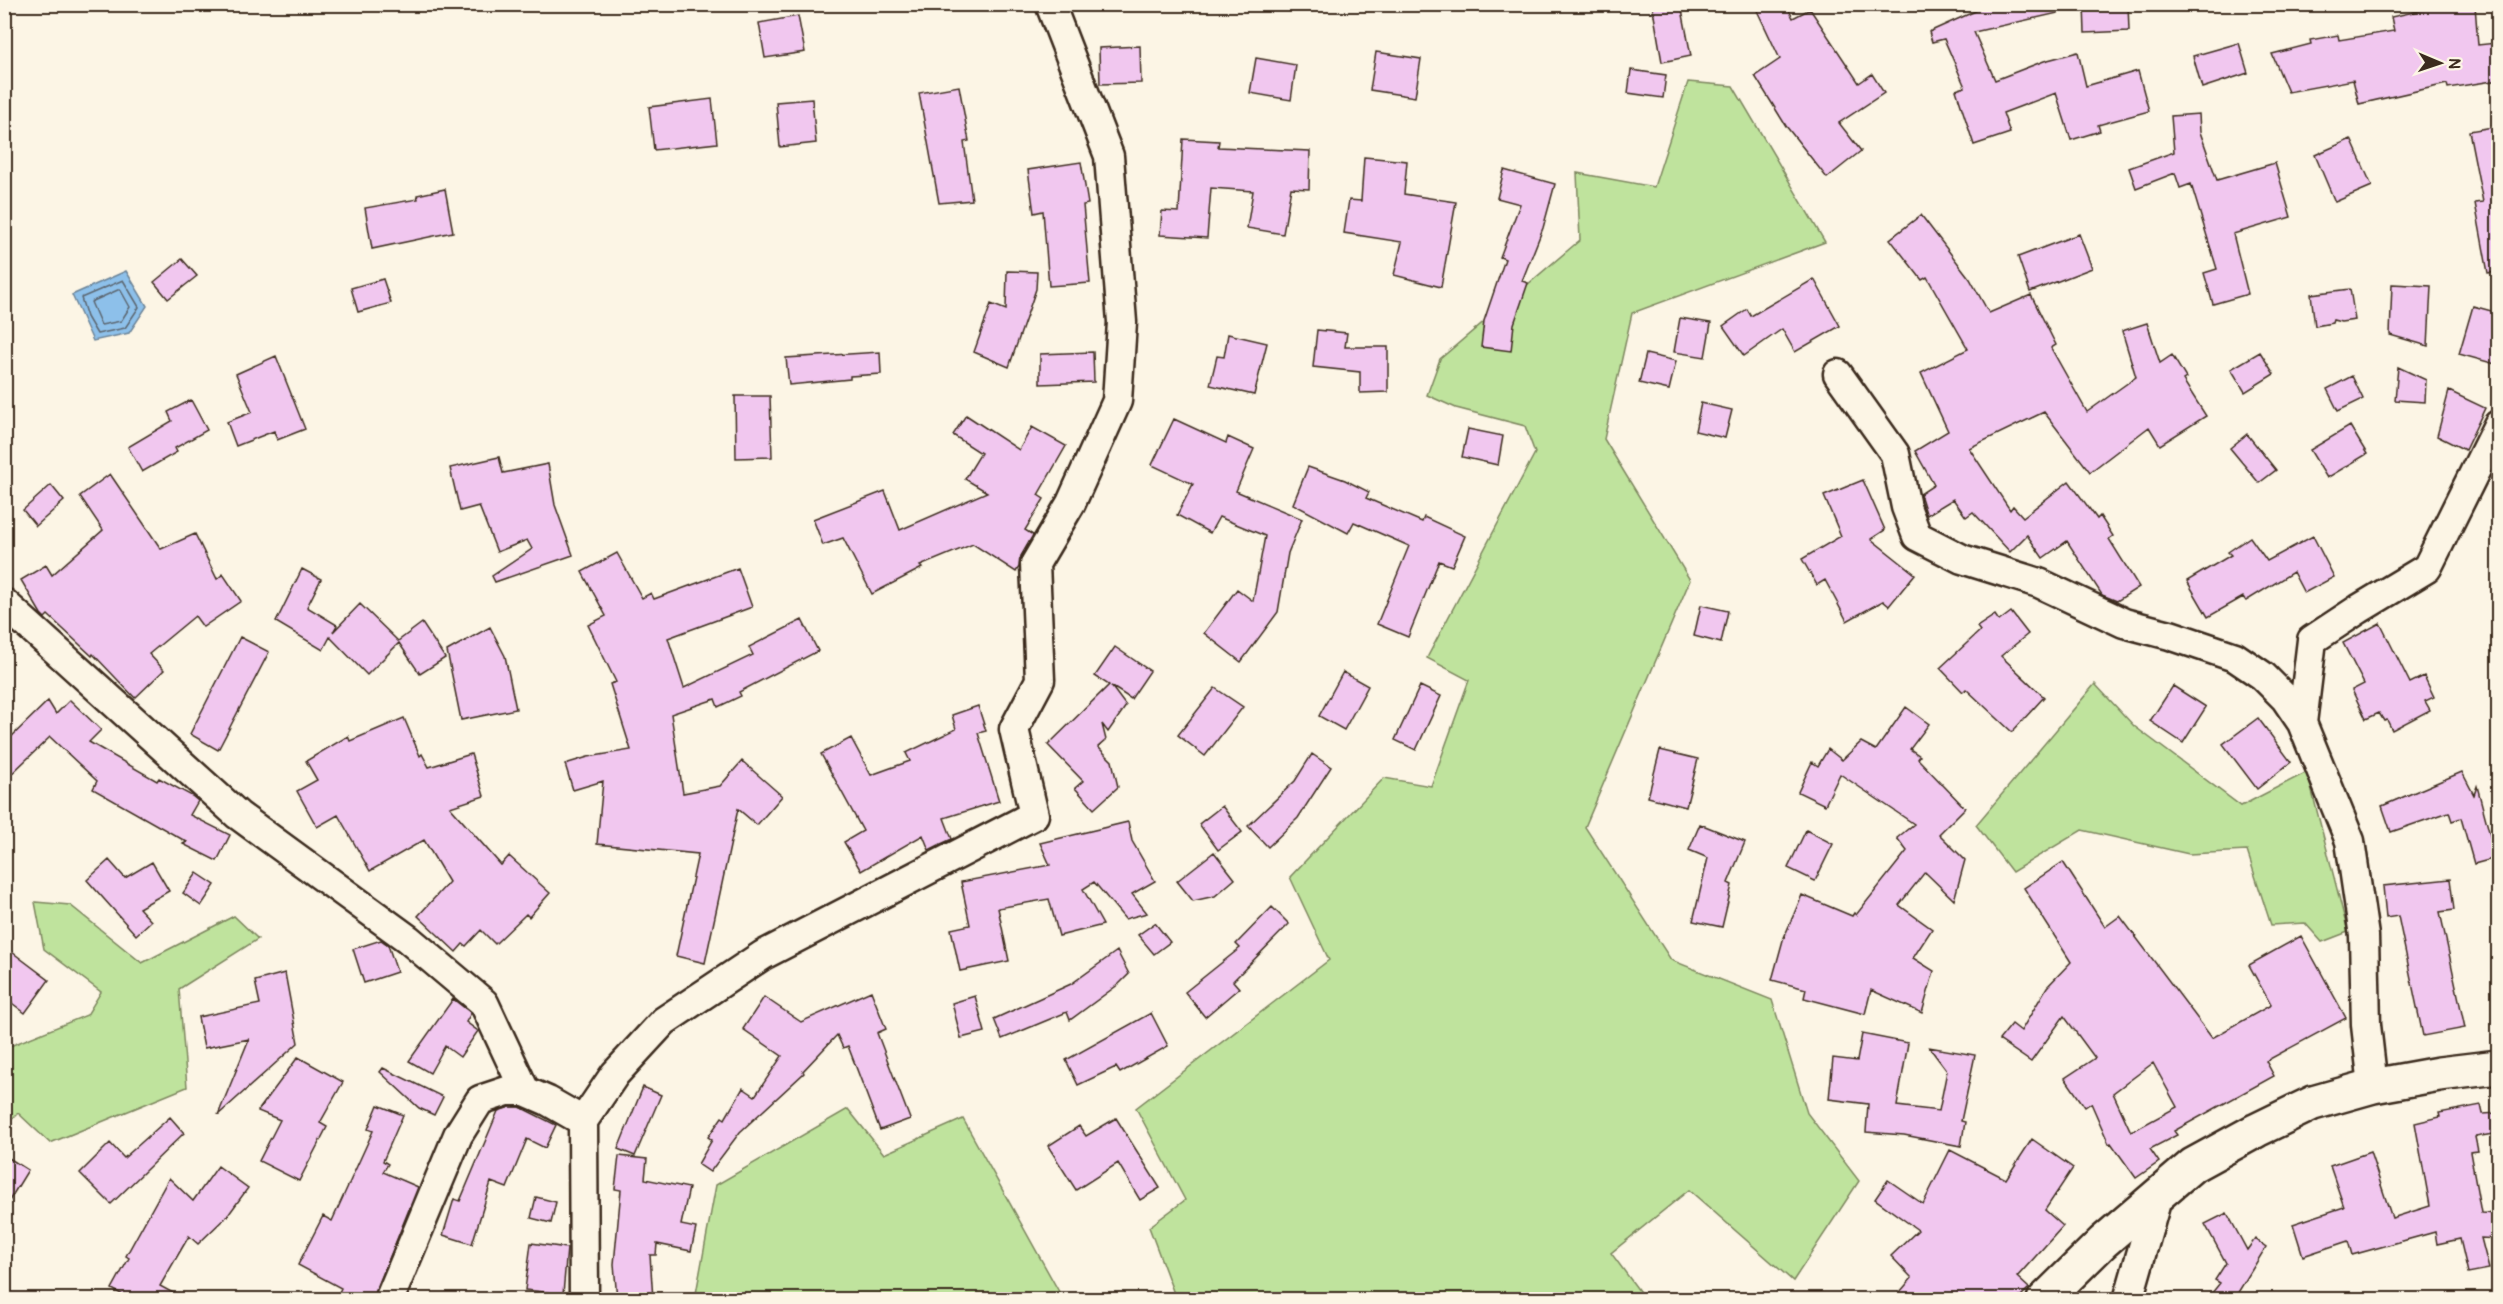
<svg xmlns="http://www.w3.org/2000/svg" width="2503" height="1304" font-family="Pangolin,sans-serif">
  <style>
    .green { fill: #bfe39d; stroke: #7d865e; stroke-width: 1.5 }
    .water { fill: #8dc0ea; stroke: #6c8498; stroke-width: 1.5 }
    .lines { fill: none; stroke-linecap: round; stroke-linejoin: round }
    .shore { stroke: #5c6670; stroke-width: 1.5 }
    .building { fill: #f1c7ef; stroke: #3b2a1e; stroke-width: 1.5; fill-rule: evenodd }
    .minor-casing { stroke: #3b2a1e; stroke-width: 33 }
    .secondary-casing { stroke: #3b2a1e; stroke-width: 38 }
    .minor { stroke: #fcf5e5; stroke-width: 28 }
    .secondary { stroke: #fcf5e5; stroke-width: 33 }
  </style>
  <rect width="100%" height="100%" fill="#fcf5e5"/>
  <filter id="ink" filterUnits="userSpaceOnUse"><feTurbulence type="fractalNoise" baseFrequency=".0167" numOctaves="2"/><feDisplacementMap in="SourceGraphic" scale="12" xChannelSelector="R" yChannelSelector="G"/><feConvolveMatrix kernelMatrix="1 2 1 2 8 2 1 2 1" color-interpolation-filters="sRGB"/></filter>
  <g filter="url(#ink)">
    <!-- green -->
    <path class="green" d="M1688,82L1733,86L1825,242L1632,313L1604,439L1690,580L1585,827L1671,960L1772,1000L1807,1113L1859,1181L1793,1281L1689,1190L1611,1253L1645,1299H1176L1149,1227L1185,1200L1136,1108L1329,960L1290,877L1384,778L1431,786L1469,680L1427,658L1535,453L1525,426L1456,408L1427,395L1440,359L1580,240L1577,173L1654,187Z
      M2095,684L2134,726L2241,806L2307,772L2348,932L2322,942L2305,923L2271,925L2247,851L2189,854L2082,830L2012,872L1976,825Z
      M35,902L70,905L142,963L234,916L258,939L179,989L187,1087L50,1143L18,1113L5,1126V1048L87,1015L101,992L44,949Z
      M848,1109L884,1154L963,1119L1063,1299H695L716,1185Z"/>
    <!-- water -->
    <path class="water" d="M126,271L147,306L129,333L93,341L72,295Z"/>
    <g class="lines">
      <!-- shore -->
      <path class="shore" d="M123,280L139,307L125,328L97,334L87,317L81,298Z
        M120,289L130,307L121,321L101,325L91,302Z"/>
    </g>
    <!-- building -->
    <path class="building" d="M1652,4H1681L1691,56L1662,62Z
      M1754,4H1786L1793,18L1810,9L1859,83L1872,74L1884,93L1839,123L1861,151L1827,178L1786,126L1755,76L1780,59Z
      M1991,4H2057L2058,13L1974,32L1995,80L2044,61L2078,52L2086,86L2138,71L2149,111L2098,125L2100,131L2071,140L2056,93L2003,113L2010,133L1974,145L1956,90L1965,87L1944,39L1932,42L1929,32Z
      M2084,4H2128L2129,31L2085,33Z
      M2475,5L2478,45L2496,43L2499,80L2448,88L2447,84L2359,104L2353,80L2288,92L2272,54L2311,44L2310,40L2338,35L2339,40L2394,31L2391,17L2432,8Z
      M798,16L805,52L765,58L759,23Z
      M2239,43L2248,73L2202,88L2193,56Z
      M1140,46L1141,83L1100,84L1099,48Z
      M1376,52L1421,59L1415,97L1370,90Z
      M1256,58L1296,65L1291,100L1250,93Z
      M1631,70L1666,75L1663,98L1628,93Z
      M959,86L969,141L964,142L972,200L939,203L919,93Z
      M712,99L717,143L654,150L649,107Z
      M812,99L816,143L780,147L776,102Z
      M2199,114L2200,132L2217,180L2275,163L2291,217L2233,234L2248,294L2213,304L2204,273L2217,269L2191,184L2180,188L2175,173L2136,188L2129,168L2174,152L2171,116Z
      M2499,126V272L2488,273L2475,203L2483,202L2469,131Z
      M1183,139L1219,141L1218,147L1310,151L1309,189L1291,188L1283,234L1247,228L1253,191L1211,188L1207,238L1160,235L1162,211L1179,212Z
      M2351,139L2372,186L2335,202L2315,155Z
      M1364,157L1407,161L1404,194L1456,202L1441,287L1394,275L1402,242L1344,233L1349,200L1361,201Z
      M1081,162L1088,204L1083,205L1090,283L1049,286L1043,211L1034,213L1028,170Z
      M1504,170L1555,184L1543,228L1522,281L1528,283L1514,324L1511,351L1481,347L1484,321L1505,259L1500,257L1520,204L1497,198Z
      M445,189L453,232L372,249L365,208L418,199L417,195Z
      M1921,215L1970,279L1989,313L2031,295L2056,345L2051,348L2087,412L2136,377L2122,331L2147,323L2160,363L2172,355L2186,378L2183,380L2206,416L2160,445L2149,427L2090,472L2044,412L1969,448L2010,510L2013,506L2023,517L2069,481L2097,519L2100,516L2113,536L2109,539L2139,587L2117,601L2102,595L2067,541L2043,558L2027,535L2010,552L1973,512L1966,517L1953,499L1927,515L1926,513L1920,494L1934,485L1915,451L1948,431L1921,373L1968,349L1927,277L1922,280L1890,239Z
      M2079,234L2092,268L2030,292L2018,257Z
      M182,259L197,276L168,299L154,282Z
      M1007,271L1037,272L1036,289L1009,367L974,352L991,304L1006,310Z
      M383,279L391,303L358,312L351,288Z
      M1814,279L1840,326L1795,352L1782,329L1744,356L1723,326L1747,309L1751,316Z
      M2392,284L2431,286L2428,346L2390,335Z
      M2350,289L2355,320L2341,322L2333,320L2332,323L2315,326L2311,294Z
      M2473,306L2499,313V365L2459,354Z
      M1680,318L1711,323L1705,357L1674,352Z
      M1317,330L1347,333L1345,347H1388V392L1360,393V372L1313,367Z
      M1228,334L1267,343L1254,395L1210,385L1217,356L1224,357Z
      M880,352L881,374L850,376V379L789,385L786,358Z
      M1093,352L1094,382L1040,384V354Z
      M2260,352L2274,374L2245,392L2231,369Z
      M1646,354L1676,361L1669,390L1639,383Z
      M276,356L305,429L277,440L274,431L236,446L227,422L252,412L236,374Z
      M2398,367L2426,380L2425,402L2395,400Z
      M2352,376L2363,399L2338,411L2327,389Z
      M2449,391L2485,408L2465,450L2437,436Z
      M735,396H770L772,457L736,458Z
      M191,400L207,430L175,448L177,452L142,472L128,447L172,421L168,412Z
      M1701,403L1732,410L1725,438L1695,431Z
      M966,415L1019,450L1032,427L1066,446L1038,495L1044,499L1025,530L1033,535L1021,556L1019,567L1016,572L973,544L920,566L922,568L872,594L843,538L823,545L813,519L885,491L900,530L987,492L965,479L981,453L953,435Z
      M1174,419L1226,443L1228,437L1254,449L1236,491L1302,519L1288,553L1278,612L1241,662L1204,633L1237,589L1253,601L1265,536L1219,517L1210,533L1177,515L1193,484L1152,465Z
      M2350,426L2367,454L2327,478L2310,450Z
      M1468,429L1503,436L1498,465L1462,457Z
      M2247,434L2276,470L2259,483L2230,448Z
      M499,457L503,473L548,464L555,505L573,555L495,582L492,576L532,549L527,540L497,552L479,506L460,511L450,468Z
      M1308,467L1345,480L1369,492L1366,498L1422,522L1424,517L1465,536L1452,566L1439,561L1408,637L1377,624L1409,546L1354,522L1348,533L1293,504Z
      M110,474L161,549L195,534L217,579L223,574L241,601L203,627L195,616L149,654L164,670L135,698L93,654L92,656L48,615L45,618L41,614L21,580L46,565L52,575L103,530L80,496Z
      M1863,480L1885,530L1871,539L1915,574L1889,606L1883,601L1847,621L1825,580L1817,585L1802,559L1841,536L1824,496Z
      M51,485L64,501L36,526L23,510Z
      M2313,536L2334,577L2304,593L2293,572L2246,601L2243,597L2208,617L2187,581L2231,555L2228,552L2250,537L2267,561Z
      M617,553L642,598L651,593L654,599L738,568L752,607L668,638L684,688L753,655L749,647L802,620L818,651L739,692L741,696L718,707L715,699L671,714L683,793L720,786L742,761L782,796L757,825L738,809L705,963L676,956L698,854L597,844L603,781L573,790L565,764L588,757L631,750L610,684L616,682L588,625L606,616L582,572Z
      M302,569L321,579L307,607L337,625L333,632L360,604L398,641L422,623L445,658L420,674L399,643L367,675L330,637L323,650L276,622Z
      M1701,605L1728,611L1721,643L1694,636Z
      M2011,612L2028,634L2001,656L2044,697L2012,732L1966,689L1963,692L1940,668L1980,631L1977,627L1995,615L1999,621Z
      M2380,623L2410,683L2424,676L2434,697L2425,701L2430,710L2392,730L2387,720L2384,721L2379,713L2366,719L2352,690L2364,684L2343,643Z
      M490,627L505,656L516,709L461,720L447,651Z
      M240,637L269,652L218,750L190,734Z
      M1115,647L1150,671L1131,699L1111,686L1126,706L1108,732L1102,724L1106,740L1098,747L1112,761L1118,787L1094,809L1075,788L1083,781L1048,745L1109,685L1095,676Z
      M1343,672L1368,686L1344,730L1319,716Z
      M1420,686L1441,696L1416,750L1395,740Z
      M2173,686L2206,707L2183,743L2150,721Z
      M1215,688L1243,707L1205,756L1178,735Z
      M70,700L101,730L89,742L157,781L159,778L192,796L198,801L190,815L230,835L217,861L183,844L187,842L93,789L97,781L50,737L4,781V744L48,701L56,714Z
      M978,706L986,731L978,733L999,801L944,818L952,839L941,844L929,850L923,835L861,871L844,842L863,831L821,754L851,738L871,775L910,761L906,753L956,729L952,715Z
      M1906,707L1929,724L1910,749L1920,756L1918,759L1965,808L1939,834L1965,860L1954,900L1925,872L1899,905L1932,929L1913,958L1934,971L1922,1013L1871,990L1865,1014L1804,998L1806,989L1772,980L1783,940L1802,895L1852,916L1854,913L1856,915L1907,851L1897,838L1914,824L1840,774L1825,805L1798,792L1812,762L1818,766L1828,749L1842,760L1861,742L1876,750Z
      M404,718L420,756L422,754L429,767L471,754L484,796L450,807L501,865L509,856L550,893L529,917L526,914L495,944L481,930L466,946L463,944L456,952L418,916L449,882L424,840L370,871L338,815L317,827L297,791L317,780L306,761L348,736L350,741Z
      M2258,718L2291,762L2257,789L2223,744Z
      M1660,750L1698,759L1686,807L1648,797Z
      M1312,754L1331,767L1298,818L1268,847L1248,826L1295,781Z
      M2462,772L2474,795L2477,786L2496,858L2474,864L2461,818L2452,821L2449,812L2391,832L2382,806Z
      M1222,806L1242,832L1218,850L1199,824Z
      M1128,822L1132,841L1155,881L1132,894L1147,913L1125,919L1094,882L1083,889L1103,925L1059,936L1049,899L998,908L1009,961L960,971L951,929L970,925L961,882L1050,865L1040,843Z
      M1700,824L1745,842L1728,883L1732,885L1722,927L1693,921L1708,858L1689,850Z
      M1806,830L1833,844L1815,881L1788,868Z
      M1214,852L1235,879L1215,896L1193,901L1177,881Z
      M109,860L125,878L152,862L169,891L139,908L151,921L136,935L87,880Z
      M2063,862L2105,927L2120,916L2212,1038L2271,1005L2249,965L2301,936L2346,1018L2266,1061L2274,1076L2174,1131L2177,1135L2150,1149L2159,1162L2136,1178L2111,1143L2109,1144L2091,1103L2085,1107L2065,1078L2095,1058L2064,1016L2031,1062L1999,1040L2012,1024L2021,1031L2047,987L2071,962L2024,888ZM2153,1063L2177,1107L2131,1132L2113,1093Z
      M197,873L215,885L201,906L183,893Z
      M2450,879L2454,910L2440,912L2465,1028L2423,1036L2398,916L2386,918L2383,886Z
      M1272,907L1289,924L1233,981L1239,988L1205,1017L1185,992L1240,948L1236,944Z
      M1155,923L1170,942L1154,954L1138,935Z
      M381,940L388,945L397,972L364,983L353,949Z
      M4,946L49,980L25,1013L4,997Z
      M1117,951L1129,974L1119,984L1070,1020L1067,1012L1002,1039L994,1019L1071,984Z
      M285,973L298,1043L218,1115L249,1039L204,1048L198,1017L260,1004L255,981Z
      M871,991L886,1029L877,1033L910,1119L880,1130L848,1046L843,1048L837,1035L803,1071L804,1073L740,1132L710,1172L698,1164L712,1140L708,1137L722,1117L725,1119L743,1088L755,1096L782,1056L743,1029L764,997L801,1022Z
      M975,996L985,1032L961,1038L952,1003Z
      M453,999L471,1013L466,1022L478,1031L460,1057L445,1046L430,1073L409,1061Z
      M1151,1013L1168,1046L1120,1073L1116,1067L1078,1085L1066,1060Z
      M1862,1034L1908,1043L1897,1106L1939,1111L1947,1071L1929,1047L1975,1055L1961,1121L1965,1122L1961,1146L1904,1135L1866,1132L1868,1104L1829,1099L1833,1058L1857,1061Z
      M298,1057L343,1082L320,1123L327,1127L299,1181L259,1161L280,1120L258,1111Z
      M383,1068L443,1097L434,1115L419,1108L380,1072Z
      M643,1087L661,1095L635,1156L618,1149Z
      M378,1105L403,1115L383,1161L388,1164L383,1172L418,1187L373,1299H336L341,1288L298,1265L323,1216L332,1221L373,1131L368,1129Z
      M2481,1105L2483,1114L2499,1113V1133L2475,1137L2478,1151L2470,1152L2481,1213L2499,1214V1239L2481,1238L2489,1269L2468,1273L2460,1239L2437,1244L2435,1232L2352,1255L2348,1241L2303,1256L2293,1224L2344,1207L2330,1166L2370,1152L2392,1218L2430,1206L2415,1123L2440,1117L2439,1113Z
      M510,1107H520L556,1125L545,1148L527,1139L507,1188L491,1182L472,1244L443,1235L454,1199L460,1201L498,1111Z
      M170,1117L184,1133L111,1204L80,1173L110,1143L124,1158Z
      M1116,1118L1160,1188L1140,1200L1118,1163L1076,1190L1048,1146L1079,1126L1086,1136Z
      M2032,1139L2073,1168L2045,1210L2063,1226L2017,1277L2029,1288L2018,1299H1894L1912,1278L1891,1256L1918,1230L1875,1199L1888,1180L1923,1204L1950,1150L2006,1179Z
      M4,1155L28,1170L4,1209Z
      M619,1156L647,1159L645,1179L689,1188L681,1225L696,1228L691,1251L657,1244L656,1255H650L653,1299H617L614,1264L621,1190L615,1189Z
      M218,1166L248,1188L229,1214L198,1244L189,1236L160,1286L184,1299H130L112,1289L129,1258L126,1256L169,1178L193,1201Z
      M536,1197L556,1202L551,1223L531,1218Z
      M2227,1213L2247,1250L2255,1239L2266,1247L2234,1299H2207L2220,1283L2215,1280L2226,1263L2205,1224Z
      M531,1243L567,1248L563,1294L525,1290Z"/>
    <g class="lines">
      <defs>
        <path id="minor" d="M1838,374L1895,454L1906,507L1917,536L1962,559L2039,583L2124,623L2170,635L2235,657L2263,676L2285,698L2302,723L2350,841L2364,936L2366,1025L2373,1086
          M4,603L238,815L408,939L484,1003L525,1091
          M2302,723L2312,640L2359,609L2427,568L2498,425
          M389,1300L458,1135L480,1100L507,1091H525L548,1101L583,1121
          M584,1300L583,1121L615,1074L664,1021L763,955L1034,815L1014,729L1040,680L1035,564L1071,503L1117,401L1122,322L1109,156L1050,4
          M2128,1300L2158,1195"/>
        <path id="secondary" d="M2044,1300L2103,1242L2193,1165L2257,1130L2313,1103L2373,1086L2439,1074L2498,1067"/>
      </defs>
      <!-- minor casing -->
      <use href="#minor" class="minor-casing"/>
      <!-- secondary casing -->
      <use href="#secondary" class="secondary-casing"/>
      <!-- minor -->
      <use href="#minor" class="minor"/>
      <!-- secondary -->
      <use href="#secondary" class="secondary"/>
    </g>
  </g>
  <!-- margin -->
  <rect width="2503" height="1304" fill="none" stroke="#fcf5e5" stroke-width="24"/>
  <rect x="12" y="12" width="2479" height="1280" fill="none" stroke="#3b2a1e" stroke-width="2" filter="url(#ink)"/>
  <!-- north arrow -->
  <g transform="translate(2440 63) rotate(92)" stroke="#fcf5e5" stroke-width="4.5" paint-order="stroke">
  <path d="M0-4.5L10 22L0 15L-10 22Z" fill="#3b2a1e"/>
  <text y="-9" font-size="16" font-weight="bold" text-anchor="middle" fill="#3b2a1e">N</text>
  </g>
</svg>
